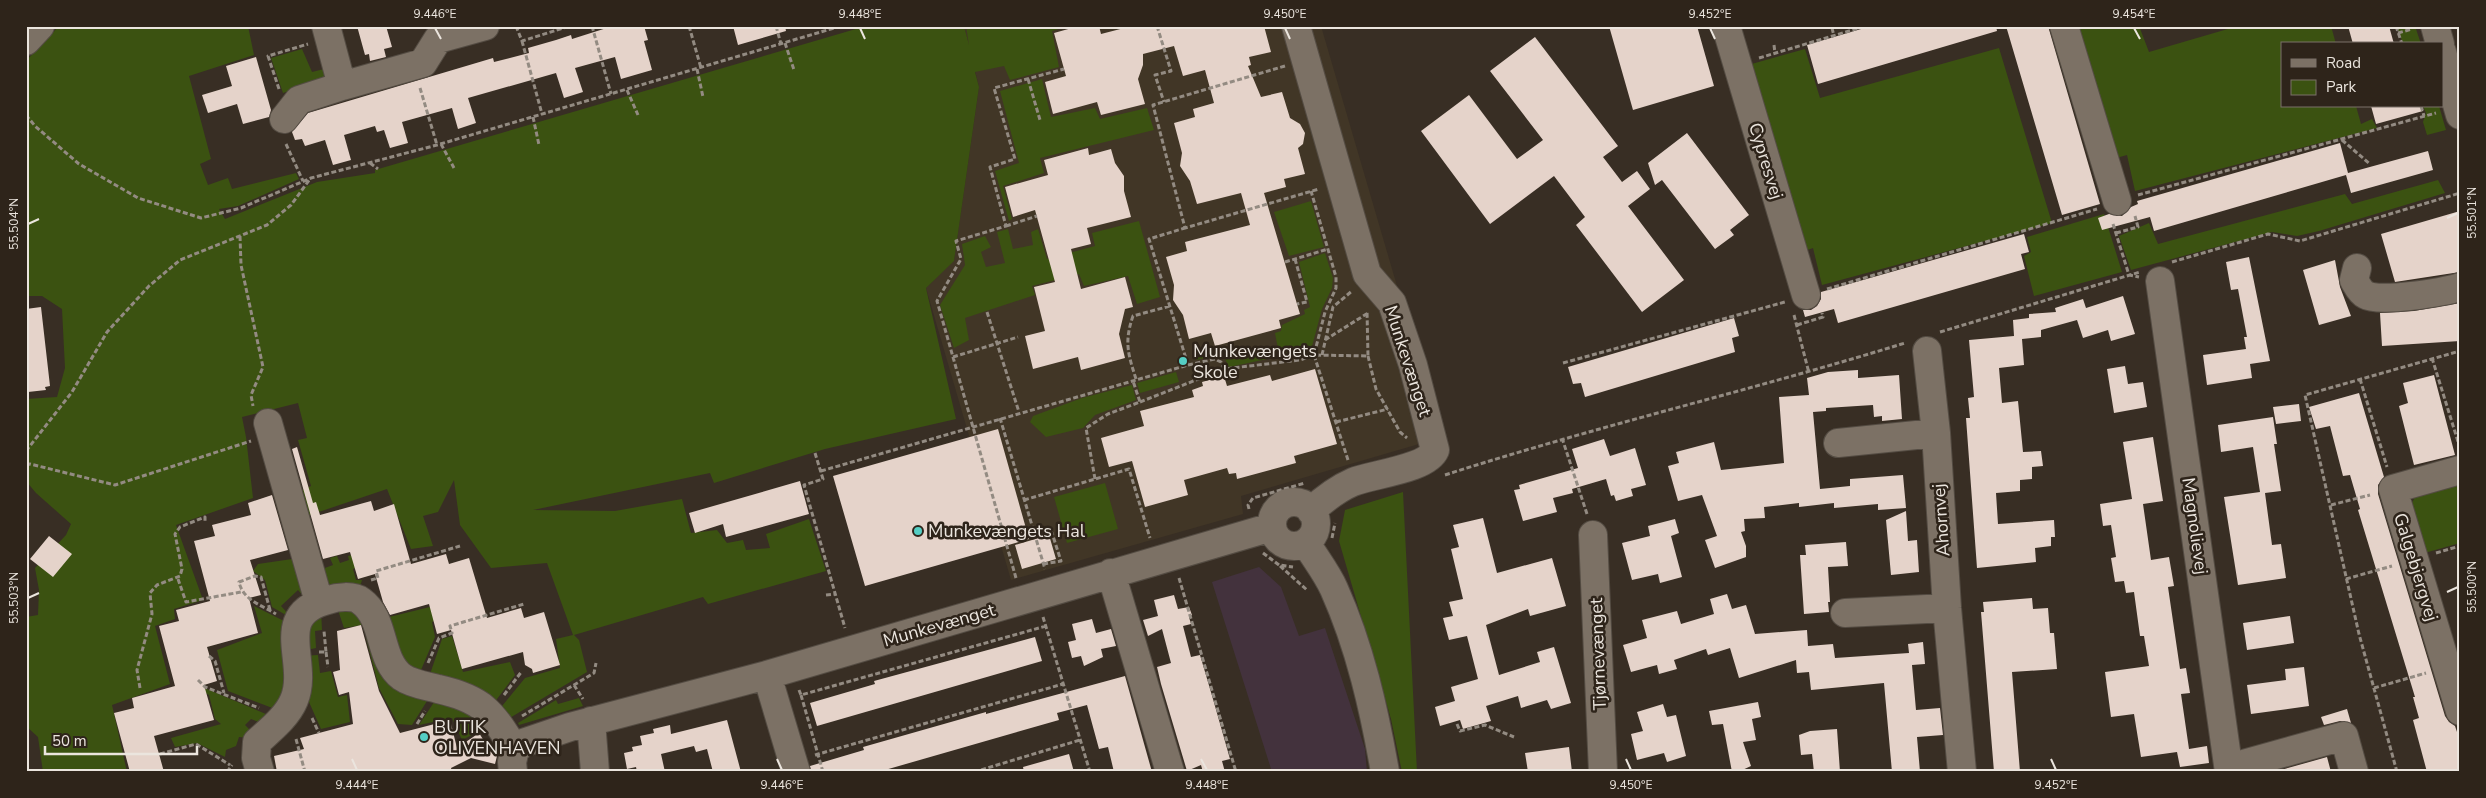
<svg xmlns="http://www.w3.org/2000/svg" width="2486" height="798" font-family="'Nunito Sans',sans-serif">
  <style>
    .industrial { fill: #43323d }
    .education { fill: #413626 }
    .green { fill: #3b5211 }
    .building { fill: #e5d3ca }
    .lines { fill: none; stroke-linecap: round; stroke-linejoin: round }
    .minor-casing { stroke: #544c43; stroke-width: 30 }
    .path { stroke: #938b82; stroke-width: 3; stroke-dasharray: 5 2.5; stroke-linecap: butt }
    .minor { stroke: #7c7165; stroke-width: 28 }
    .ticks { fill: none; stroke: #ebe5de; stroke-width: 2 }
    .poi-dot { fill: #55cec4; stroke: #2e241a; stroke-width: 2 }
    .labels { text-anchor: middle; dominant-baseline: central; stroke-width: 5; stroke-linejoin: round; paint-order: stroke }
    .street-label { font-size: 18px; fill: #ebe5de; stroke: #2e241a }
    .poi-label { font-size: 18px; fill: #ebe5de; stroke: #2e241a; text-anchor: start }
    .neatline { fill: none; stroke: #ebe5de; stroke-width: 2 }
    .ticks-label { font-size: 12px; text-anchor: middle; fill: #ebe5de }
  </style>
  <rect width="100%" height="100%" fill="#382e24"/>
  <!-- industrial -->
  <path class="industrial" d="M1259,567L1281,587L1299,636L1325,628L1365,749L1367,772H1272L1212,582Z"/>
  <!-- education -->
  <path class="education" d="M964,26H1321L1440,433L1419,444L1241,496L1243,514L1011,580L926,288L954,260L979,87Z"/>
  <!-- green -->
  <path class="green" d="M59,26H248L254,55L189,76L211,159L200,164L208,185L228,178L232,189L296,173L299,179L238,206L219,209L225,219L317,182L375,173V170L866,26H964L969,45L966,26H1069L1052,31L1059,67L1010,80L1004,66L975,72L979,87L954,261L926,288L956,419L825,449L714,483L710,473L533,510L615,511L682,499L691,533L717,530L727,543L743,540L746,550L770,548L766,534L809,519L826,571L708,604L703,597L574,635L579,640L587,672L508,719L498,711L525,678L560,668L556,639L573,635L547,563L491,568L460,525L454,480L438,512L423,516L433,546L411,549L387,489L298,519L292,495L311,486L298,440L307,438L298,403L242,417L246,437L253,498L176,525L203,600L174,609L175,619L155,626L170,684L112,705L127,772H43L38,737L26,726V617L38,615L39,590L35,568L66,535L71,524L36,493L26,481V399L57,397L65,368L62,309L42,296H26V61Z
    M2056,26H2139L2149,52L2238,26H2331L2336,44H2282V106H2356L2361,124L2372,119L2377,128L2135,191L2127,155L2098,163Z
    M2397,26H2415L2421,44H2403Z
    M1999,48L2052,223L1822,285L1813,248L1799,253L1741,67L1805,49L1820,98Z
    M302,49L312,72L328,68L327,79L283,93L271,58Z
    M1042,79L1051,117L1095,108L1100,119L1147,108L1154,130L1040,158L1044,173L1003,186L1012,219L1009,221L995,171L1019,163L1000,91Z
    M2423,106H2439L2446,130L2427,135L2423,122L2426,113Z
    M2438,180L2445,193L2319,231L2297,236L2272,232L2131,270L2119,236L2149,223L2158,244L2345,194L2352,204Z
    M1311,201L1324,247L1289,256L1274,212Z
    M2104,214L2122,272L2034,296L2024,256L2031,252L2027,237Z
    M1139,221L1160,297L1137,304L1128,276L1084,286L1079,274L1032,286L1035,295L965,318L969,340L954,348L940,305L965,265L962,244L985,236L991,247L981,252L986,267L1005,263L997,232L1008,229L1013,249L1033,245L1031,232L1038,229L1047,259L1095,246L1092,233Z
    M1325,253L1333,278L1332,288L1322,309L1311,350L1229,367L1225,359L1217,355L1196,360L1195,357L1216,350L1234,358L1278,349L1275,333L1281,331L1282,325L1305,314L1304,310L1310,307L1299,262Z
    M1176,372L1179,382L1140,393L1137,383Z
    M1132,385L1136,400L1095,415L1083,428L1046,437L1030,422L1033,416L1082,398Z
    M2460,478V543L2421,554L2408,511L2419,489Z
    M1105,483L1118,529L1067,543L1054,497Z
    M1403,492L1417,772H1402L1391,719L1339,541L1345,510Z
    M360,553L363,565L353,569L356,580H362L358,593L344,591L317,582L314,572L333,565L330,558L337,556L340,563L349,560L348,556Z
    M299,558L308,602L298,590L281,606L293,619L272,607L265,580L253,571L258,564Z
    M336,604L350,605L432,693L412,725L398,724L379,688L366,638L371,636L362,625L344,628Z
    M254,606L292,625L291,676L275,709L228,691L217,650L262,633Z
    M434,606L439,619L432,622L435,637L418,677L409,672L385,618Z
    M321,610L322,630L315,631L316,648L302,651L303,631Z
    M452,636L463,672L510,662L515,675L491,707L428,680L442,639Z
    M318,655L320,673L331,671L338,697L347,695L350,722L321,729L305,693L301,656Z
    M202,687L273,717L261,723L251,719L245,725L253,733L250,738L239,737L236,746L226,750L225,757L197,743L175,747L171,738L221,724L215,719L209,695L204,692Z
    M440,693L492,725L462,740L452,718L419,725Z
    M579,698L583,706L519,725L518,723L556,700L558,704Z"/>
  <!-- building -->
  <path class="building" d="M357,26H386L392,47L384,49L386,57L370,61L369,54L365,55Z
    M613,26H644L648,40L644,41L652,70L621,79L615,57L575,68L583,92L564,98L556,73L468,98L476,123L458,129L452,108L402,122L408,143L390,148L384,130L377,132L375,126L344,135L351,160L333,165L325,140L305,146L302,139L295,140L292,132L308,113L493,58L494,62L529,53L528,48L556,40L571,35L572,39Z
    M733,26H785L786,31L738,45Z
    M1079,26H1099L1101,34L1132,26H1264L1271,52L1249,57L1251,65L1248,66L1261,97L1282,92L1290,118L1300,124L1305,133L1303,144L1298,148L1305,174L1284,179L1286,187L1264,193L1300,314L1279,320L1281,328L1215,346L1211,333L1189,339L1183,315L1173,300L1174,285L1166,257L1187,251L1185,242L1250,225L1241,193L1197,204L1190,181L1180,166L1182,153L1174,123L1195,117L1193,109L1214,103L1205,70L1183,76L1174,46L1143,54V65L1138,79L1145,104L1101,115L1097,102L1053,114L1045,82L1066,76L1054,33Z
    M1609,26H1697L1714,86L1633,110Z
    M1871,26H1996L1997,31L1818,84L1807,45Z
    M2006,26H2048L2100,204L2062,215Z
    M2348,26H2389L2394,44H2353Z
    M1535,37L1618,146L1603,157L1622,182L1637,171L1650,189L1628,206L1684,280L1642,312L1576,225L1585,217L1554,176L1490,224L1421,131L1469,95L1517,159L1543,140L1490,71Z
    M256,57L271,110L269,117L243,124L237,104L208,113L202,95L232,86L226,66Z
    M2371,106H2423V111L2376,124Z
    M1687,133L1749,215L1730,230L1734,235L1715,249L1662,180L1655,185L1648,163Z
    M2340,143L2348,173L2428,151L2433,170L2351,193L2346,175L2154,231L2150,217L2102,230L2098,218L2109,214L2122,216L2131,207L2138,204L2137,201Z
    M1088,148L1089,155L1111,149L1115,163L1124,176V191L1131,217L1087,228L1091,244L1071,249L1081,289L1125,277L1133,307L1125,309L1119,334L1125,358L1081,370L1078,357L1033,369L1025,336L1045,331L1034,287L1055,282L1035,210L1013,217L1005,187L1048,175L1044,160Z
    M2460,211V272L2395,282L2381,234Z
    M2024,234L2029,252L2021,254L2025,269L1838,323L1834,309L1805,317L1803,310H1811L1817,306L1821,299V292Z
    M2249,257L2270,361L2250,364L2252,378L2207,385L2203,355L2246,349L2244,337H2247L2238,289L2231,290L2226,262Z
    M2335,260L2340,287L2351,316L2319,325L2303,270Z
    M2123,296L2135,334L2111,341L2108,330L2083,338L2077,320L2041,330V337L2022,339L2024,365L1999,368L2002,403L2018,401L2023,452L2041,451L2043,466L2032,467V479L2020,480V491L1996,493L1998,524L2054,520L2055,537H2051V546L2035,548L2036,562L1977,568L1966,418H1970L1968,398L1974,397L1969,340L2014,336L2013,320L2029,318V314L2056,312L2055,308L2083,299L2086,308Z
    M2460,303V341L2382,346L2380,313L2414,311Z
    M41,307L50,386L45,387L46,390L28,392L26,389V309Z
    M1734,318L1739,336L1732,338L1735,352L1585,397L1581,383L1573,384L1568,367Z
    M2125,366L2128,384L2143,382L2147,407L2114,413L2107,369Z
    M1315,369L1337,444L1294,456L1296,463L1237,479L1236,473L1229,474L1227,468L1184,480L1188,495L1145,507L1132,461L1109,467L1101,438L1144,426L1140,411L1194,397L1192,390L1203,386L1202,382L1224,376L1227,386L1270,375L1272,381Z
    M1858,370V378L1899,375L1902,419L1882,421V416L1874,417L1873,405L1826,408V411L1813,412L1820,489L1850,486V479L1903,475L1906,508L1878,510V504L1834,508V503L1799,507V503L1764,507L1765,518L1744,519L1745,531L1741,532L1746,546V557L1715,568L1705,540L1717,536L1702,495L1678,501L1668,466L1679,463L1676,452L1714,442L1721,470L1784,463L1779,397L1809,395L1807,378L1828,372Z
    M2434,375L2455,455L2414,465L2399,406L2408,403L2403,383Z
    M2359,393L2384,477L2378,485V494L2445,716L2449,722L2455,726L2460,741V772H2427L2413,720L2419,718L2413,697H2415L2358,510L2360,509L2350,475L2343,476L2330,426L2316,429L2309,407Z
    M2299,404L2301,421L2276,424L2273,407Z
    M2273,417L2277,444H2274L2281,491L2265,493L2272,545L2281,544L2286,578L2238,585L2224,497L2260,492L2253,447L2221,452L2218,425Z
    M998,429L1029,539L865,586L833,476Z
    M2153,437L2163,501L2143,504L2151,560L2169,557L2174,586L2168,587L2180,669L2186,668L2190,693L2181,694L2189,749L2207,746L2209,763L2180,767L2177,752L2141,757L2134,714L2111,717L2105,672L2149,666L2144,636H2140L2134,592L2126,593L2124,581L2115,582L2111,558L2116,557L2111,525L2103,526L2100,504L2132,499L2123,442Z
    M1604,439L1610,456L1635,448L1646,485L1631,489L1633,496L1616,501L1614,495L1611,496L1606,479L1572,489L1573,493L1553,498L1557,512L1523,521L1514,490L1520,489L1519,485L1578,468L1572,449Z
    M297,447L313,503L316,502L320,515L371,501L374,511L394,504L411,564L446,554L449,564L469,558L487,618L521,608L524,618L544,612L560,665L533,673L532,669L525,665L523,652L462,669L451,630L437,634L429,604L390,615L383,602L375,574L358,579L350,552L323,559L292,449Z
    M800,481L809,514L726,537L723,524L695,533L689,513Z
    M272,495L288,550L250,560L261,595L249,598L258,633L207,647L217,681L204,685L214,720L154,736L164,772H130L114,713L134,708L132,698L175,686L159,626L179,621L176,610L210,601L194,541L215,536L212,525L251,515L248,503Z
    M1906,511L1908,541L1917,540L1919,572L1891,575L1886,520Z
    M1483,518L1497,573L1552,558L1566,606L1530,616L1528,609L1486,625L1499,675L1540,662L1537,652L1554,647L1571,703L1551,709L1547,700L1521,708L1518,696L1486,706L1491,721L1463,729L1460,720L1440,726L1435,707L1455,701L1451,687L1478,679L1467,636L1449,640L1443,618L1453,616L1449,602L1463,599L1451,549L1459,547L1453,525Z
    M1675,519L1679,533L1671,536L1682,577L1660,583L1658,574L1632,580L1622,543L1650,536L1648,526Z
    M1049,535L1056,559L1022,569L1015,545Z
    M49,536L72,554L53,577L30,559Z
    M1846,542L1848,566L1828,567L1830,602H1828L1829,612L1804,614L1800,555H1806L1805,545Z
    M1727,594L1732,609L1746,605L1755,634L1807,630L1808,646L1833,644L1835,658L1909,653L1908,644L1923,642L1925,664L1912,665L1916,710L1940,708L1943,735L1917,737L1920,772H1892L1884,683L1811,690L1809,672L1797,673L1796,660L1739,678L1730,648L1708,655L1706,649L1674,660L1677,669L1659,674L1657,665L1631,672L1623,645L1647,638L1642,620L1677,611L1681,624L1714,614L1710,599Z
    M1174,595L1178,609L1189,607L1192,615L1189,617L1191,624L1183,626L1191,657L1200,655L1213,699L1230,759L1222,761L1225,772H1203L1201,765L1187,771L1161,684L1157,667L1171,663L1162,629L1148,636L1143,620L1158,616L1154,600Z
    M2032,598L2033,609L2048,608L2050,633H2054L2057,669L2012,672L2020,772H1994L1981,612H1984L1983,602Z
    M2290,616L2294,643L2247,650L2243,623Z
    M1092,619L1096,633L1111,629L1116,646L1101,649L1103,657L1084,666L1081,656L1072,658L1068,642L1076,640L1072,624Z
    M361,625L379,691L400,733L450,720L457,748L479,733L486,744L494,746L498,752L495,764L471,758L451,768L452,772H277L274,756L304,749L300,738L353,724L349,692L339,695L333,672L340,670L337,631Z
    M1035,637L1042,661L817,726L810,703L875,684L874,681Z
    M2304,667L2309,706L2251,714L2247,685L2286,680L2285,669Z
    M1125,676L1152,772H1114L1108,747L1099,749L1087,705L1057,713L1059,720L878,772H811L810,766L864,750L863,747L986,712V714Z
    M1758,702L1761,717L1752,719L1756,740L1743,742L1751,766L1738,772H1732L1723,724L1712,725L1709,711Z
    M1663,704L1667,717L1676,715L1686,756L1667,762L1664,753L1637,760L1631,734L1643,731L1637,712Z
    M2347,709L2351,723L2340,721L2324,725L2321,717Z
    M727,720L741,772H713L707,749L696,752L694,746L661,754L665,772H637L636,767L627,769L624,753L633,751L632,747L642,745L640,736L654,733L653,729L670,725L671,734Z
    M1837,729L1840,772H1814L1812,754L1801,755L1799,735L1810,731Z
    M1569,747L1572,772H1528L1525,753Z
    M1069,754L1074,772H1024L1023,767Z
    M2327,757L2331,772H2274Z"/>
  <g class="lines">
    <defs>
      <path id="minor" d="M326,26L342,86L423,63L438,39L485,26
        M1296,26L1367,274L1392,303L1413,365L1435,450C1427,469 1373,474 1353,482C1337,489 1324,499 1311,511
        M1726,26L1806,295
        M2064,26L2117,201
        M2435,26L2440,44
        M26,41L40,26
        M2442,52L2460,115
        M284,119L299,100L342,86
        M2357,268L2354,280C2357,285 2360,292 2366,295C2379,303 2444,292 2460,287
        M2160,281L2229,772
        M1927,351L1936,433L1947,608L1962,772
        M268,423L319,602
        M1838,443L1936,433
        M2460,470L2393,489L2460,711
        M1272 524a22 22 0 1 1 44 0a22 22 0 1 1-44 0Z
        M1593,535L1603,772
        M1306,543C1315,558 1327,573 1334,589C1360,647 1374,709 1385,772
        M1111,573L1170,772
        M1845,613L1947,608
        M767,675L796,772
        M591,721L595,772
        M2229,768L2344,736L2354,772
        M260,772L256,758L257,742C270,730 287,717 294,700C310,662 270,615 328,600C337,597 353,595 361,601C386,619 378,659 402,677C412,684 427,686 438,689C483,699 492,712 515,750
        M513,772L512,762L515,750L523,743L570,727L767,675L1272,527"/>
    </defs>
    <!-- minor casing -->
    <use href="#minor" class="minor-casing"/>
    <!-- path -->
    <path class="path" d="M516,26L522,41L570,26
      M592,26L611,94
      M689,26L701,68
      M776,26L781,44
      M1157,26L1171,71L1155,75L1164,102
      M2396,26L2402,44
      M1832,28L1834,36
      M2398,33L2412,29
      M522,41L542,114
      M785,43L794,70
      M1774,45L1775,53
      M1759,58L1866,26
      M1285,66L1153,105L1185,228L1319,189
      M697,69L703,97
      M1028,79L1040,120
      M420,88L437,145
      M279,89L268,56L308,44
      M627,90L638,115
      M2421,106L2424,116
      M26,115L35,126L79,164L138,198L201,218L241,208L311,178L437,145L841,26
      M533,117L539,145
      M2342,140L2370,164
      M286,144L303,181
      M441,144L454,168
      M370,163L378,169
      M2138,195L2436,113
      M2113,224L2129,275L2139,277
      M1006,226L1037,216
      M2116,233L2138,227L2135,216
      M240,236L241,265L263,367L251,395L253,406
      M1295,259L1307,302L1297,304
      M1285,262L1328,249
      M2172,262L2268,234L2300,241L2460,193
      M1827,289L2097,209
      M987,312L1019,412
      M1794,315L1809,373
      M1797,325L1823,317L1822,313
      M1940,332L2140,272
      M1325,340L1368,313
      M1322,355L1333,307L1352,291
      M1368,356L1376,389L1400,432L1407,438
      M953,357L1018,337
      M2432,358L2460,448
      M1563,363L1785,302
      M1188,365L1215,359L1221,362L1224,369L1300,360L1314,355L1325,312L1336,288V277L1311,191
      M1136,379C1128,354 1124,342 1133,316L1170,306
      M2360,379L2387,467
      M1140,402L1224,369
      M1000,418L1045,569
      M1336,422L1388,409
      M1562,438L1587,514
      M26,451L72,392L107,332L149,286L180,260L267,225L291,205L310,179
      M815,453L823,479L804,485L845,628
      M1348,460L1314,355L1368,356L1367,311
      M26,465L30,464L115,485L251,441
      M821,471L1188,365L1149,239L1185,228
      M1445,475C1597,426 1753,390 1905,343
      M1095,479L1086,428L1108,414L1140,402L1133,381
      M1024,500L1129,469L1150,538
      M2331,505L2370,495
      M1249,509L1248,505L1253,498L1305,483
      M1035,537L1052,533L1061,561L1043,564
      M1332,538L1335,523
      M1263,553L1279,565L1293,567
      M2436,553L2460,546
      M1280,566L1307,590
      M1016,578L937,301L961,259L956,241L1006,226L990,167L1015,159L994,88L1064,69
      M1179,578L1236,772
      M178,579L186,602L241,592
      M2346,579L2392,566
      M371,580L378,578L376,571L460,546
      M826,595L835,594
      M270,610L261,577L255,576L239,582C243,600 261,605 276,614
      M1043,617L1090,772
      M319,652H326L324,631
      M326,652L328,667
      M209,656L215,661L224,693
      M428,663L439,638L452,633L450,626L524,604
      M198,680L205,687L259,708
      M574,685L583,699
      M140,688L137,670L152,614L150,593L157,585L180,576L182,569L175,534L180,527L205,517V521
      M2374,688L2426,673
      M799,690L801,695L1046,626
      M504,695L522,671
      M801,695L823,772
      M522,716L594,673L596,663
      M312,718L319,733
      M417,724L425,711
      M1457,724L1460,731L1485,725L1514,737
      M296,739L305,772
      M160,754L196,744L230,765
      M815,755L1063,684
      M227,772L232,765
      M974,772L1080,740
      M2397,772L2359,634L2305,395L2460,351"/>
    <!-- minor -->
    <use href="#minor" class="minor"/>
  </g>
  <!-- ticks -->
  <path class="ticks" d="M435,28L441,39M860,28L865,39M1285,28L1290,39M1710,28L1715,39M2134,28L2140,39M2447,218L2458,213M28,224L39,219M2447,592L2458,587M28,598L39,593M352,759L357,770M777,759L782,770M1201,759L1207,770M1626,759L1631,770M2051,759L2056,770"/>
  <!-- markers -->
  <g class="poi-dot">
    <circle cx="1183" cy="361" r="5"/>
    <circle cx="918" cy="531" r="5"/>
    <circle cx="424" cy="737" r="5"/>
  </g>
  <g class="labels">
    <!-- street labels -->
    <g class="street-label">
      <text transform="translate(1766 161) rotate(73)">Cypresvej</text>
      <text transform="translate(1408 361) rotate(72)">Munkevænget</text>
      <text transform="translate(1941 520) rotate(-94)">Ahornvej</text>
      <text transform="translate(2195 526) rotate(82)">Magnolievej</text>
      <text transform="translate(2416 567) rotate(73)">Galgebjergvej</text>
      <text transform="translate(939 625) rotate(-16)">Munkevænget</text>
      <text transform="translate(1598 654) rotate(-92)">Tjørnevænget</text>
    </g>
    <!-- poi labels -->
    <g class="poi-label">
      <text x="1193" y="351">Munkevængets<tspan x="1193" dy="21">Skole</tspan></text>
      <text x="928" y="531">Munkevængets Hal</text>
      <text x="434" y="727">BUTIK<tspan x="434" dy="21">OLIVENHAVEN</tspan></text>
    </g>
  </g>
  <!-- border -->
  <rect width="2486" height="798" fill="none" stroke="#2e241a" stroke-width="55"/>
  <!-- legend -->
  <rect x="2281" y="42" width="162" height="65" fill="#2e241a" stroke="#7a7168"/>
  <rect x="2291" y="59" width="25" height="8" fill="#7c7165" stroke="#7a7168"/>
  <text x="2326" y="68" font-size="15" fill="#ebe5de">Road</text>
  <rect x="2291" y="80" width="25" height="15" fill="#3b5211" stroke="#7a7168"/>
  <text x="2326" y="92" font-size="15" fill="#ebe5de">Park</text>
  <!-- scale -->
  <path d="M45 746v8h152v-8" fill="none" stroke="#ebe5de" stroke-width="2.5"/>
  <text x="52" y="746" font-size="15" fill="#ebe5de" stroke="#2e241a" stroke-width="4" paint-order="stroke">50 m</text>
  <rect x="28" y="28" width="2430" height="742" class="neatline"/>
  <g class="ticks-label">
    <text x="435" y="18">9.446°E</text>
    <text x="860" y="18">9.448°E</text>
    <text x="1285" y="18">9.450°E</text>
    <text x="1710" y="18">9.452°E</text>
    <text x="2134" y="18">9.454°E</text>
    <text transform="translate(2472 213) rotate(-90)" y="4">55.501°N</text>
    <text transform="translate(14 224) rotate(-90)" y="4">55.504°N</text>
    <text transform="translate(2472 587) rotate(-90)" y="4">55.500°N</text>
    <text transform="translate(14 598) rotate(-90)" y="4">55.503°N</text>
    <text x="357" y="789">9.444°E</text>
    <text x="782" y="789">9.446°E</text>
    <text x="1207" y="789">9.448°E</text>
    <text x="1631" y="789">9.450°E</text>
    <text x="2056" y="789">9.452°E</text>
  </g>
</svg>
